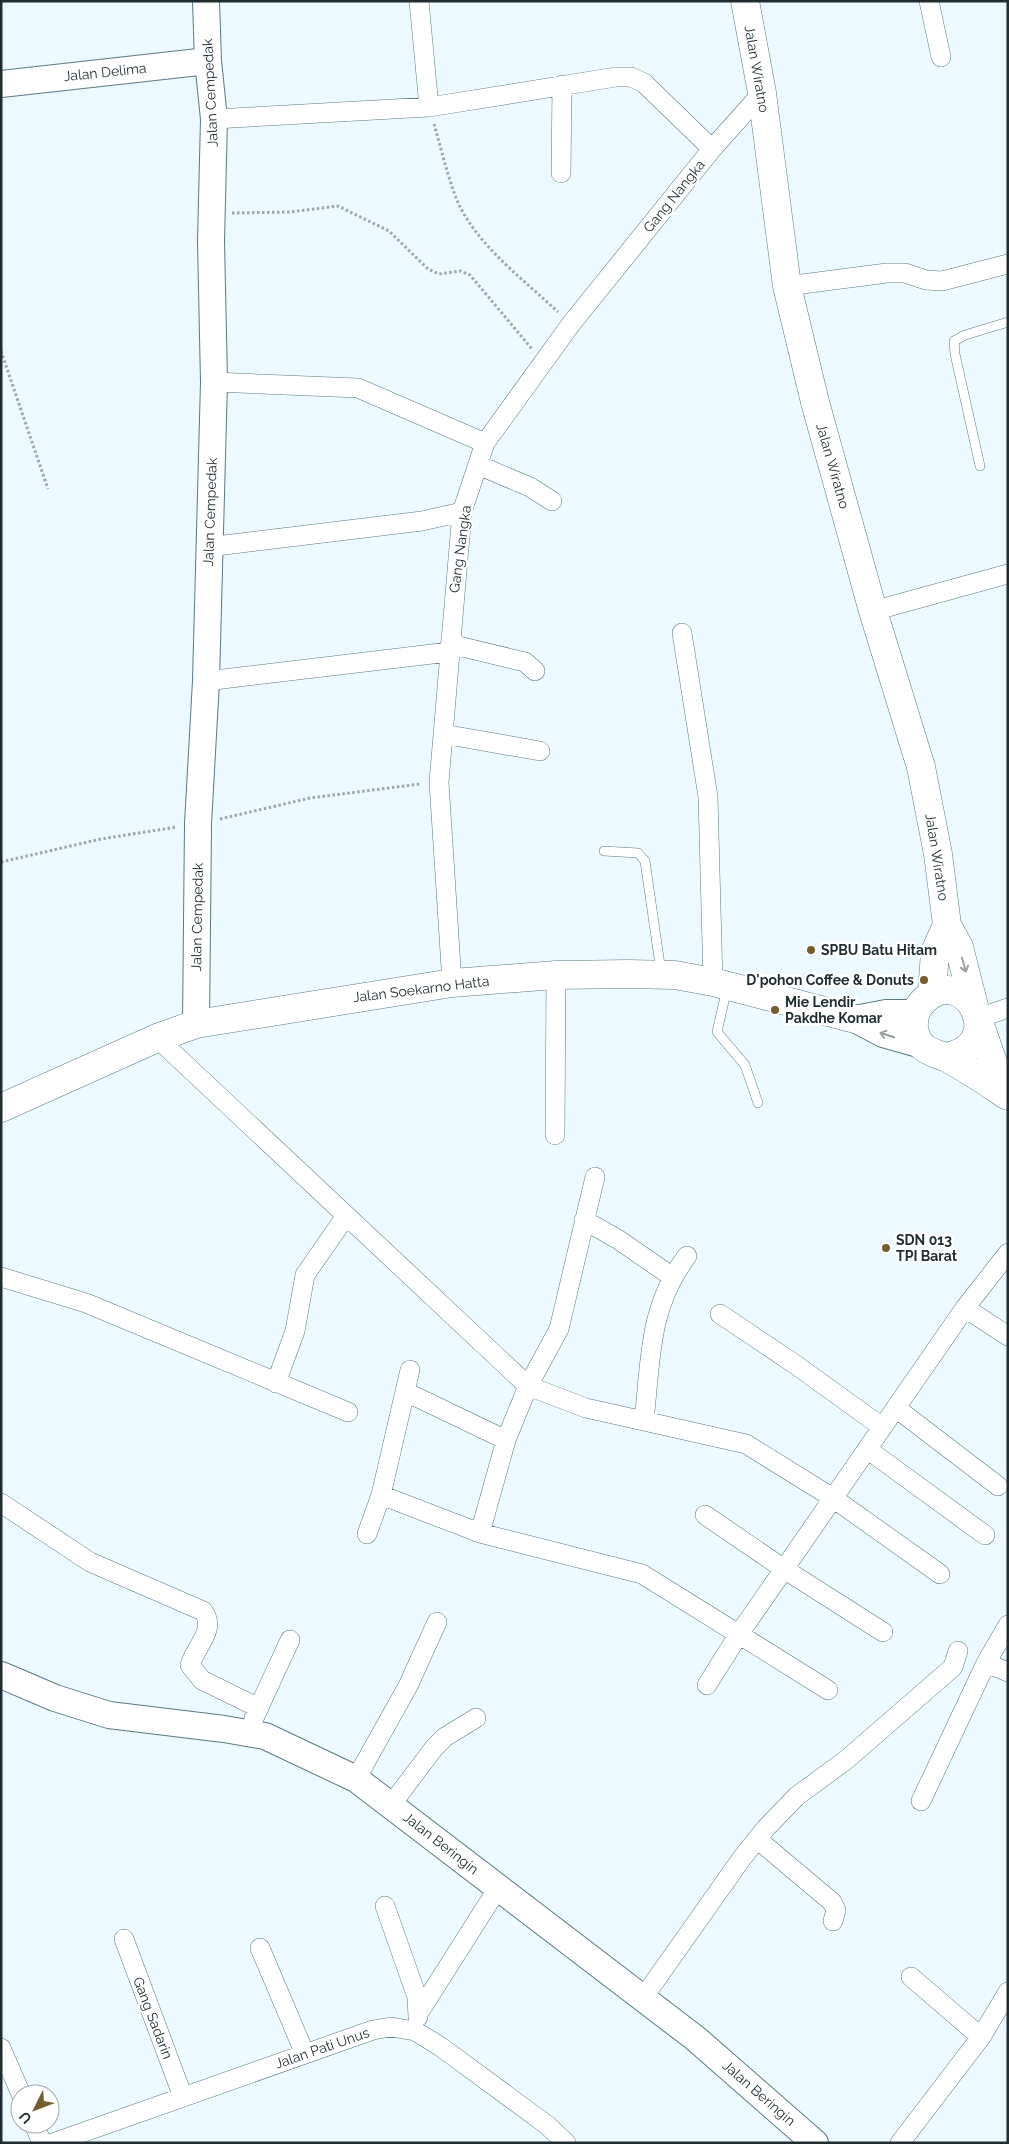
<svg xmlns="http://www.w3.org/2000/svg" width="1009" height="2144" font-family="Raleway,sans-serif">
  <style>
    .lines { fill: none; stroke-linecap: round; stroke-linejoin: round }
    .lane-casing { stroke: #5a7983; stroke-width: 10 }
    .street-casing { stroke: #5a7983; stroke-width: 20 }
    .secondary-casing { stroke: #5a7983; stroke-width: 28 }
    .primary-casing { stroke: #5a7983; stroke-width: 29 }
    .highway-casing { stroke: #5a7983; stroke-width: 29 }
    .path { stroke: #9aa7ac; stroke-width: 3; stroke-dasharray: 2.5 2.5; stroke-linecap: butt }
    .lane { stroke: #fff; stroke-width: 9 }
    .street { stroke: #fff; stroke-width: 19 }
    .secondary { stroke: #fff; stroke-width: 26 }
    .primary { stroke: #fff; stroke-width: 28 }
    .highway { stroke: #fff; stroke-width: 28 }
    .oneway { stroke: #9aa0a2 }
    .poi-dot { fill: #755e2e; stroke: #fff; stroke-width: 2 }
    .labels { text-anchor: middle; dominant-baseline: central; stroke-width: 5; stroke-linejoin: round; paint-order: stroke }
    .street-label { font-size: 14px; fill: #1f2c30; stroke: #fff }
    .poi-label { font-size: 14px; font-weight: bold; fill: #1f2c30; stroke: #fff; text-anchor: start }
  </style>
  <rect width="100%" height="100%" fill="#ecf9fe"/>
  <g class="lines">
    <defs>
      <path id="lane" d="M980,466L955,354L954,341L965,335L1008,322
        M604,851L638,853L645,861L661,972
        M727,988L717,1032L745,1065L758,1103"/>
      <path id="street" d="M419,1L429,107
        M929,1L941,57
        M214,119L429,107L616,77H631L644,83L712,149
        M561,173L562,85
        M787,286L887,273H905L926,280L942,281L1008,264
        M214,382L358,388L485,443
        M478,465L530,487L552,501
        M208,547L422,521L462,512
        M873,611L1008,574
        M682,633L708,797L713,982
        M450,644L525,662L535,671
        M206,681L449,652
        M443,734L540,751
        M452,983L439,782L462,512L485,443L571,324L712,149L762,93
        M979,1018L1008,1008
        M157,1038L528,1386L586,1408L746,1444L833,1498L940,1574
        M555,1135L556,975
        M584,1220L619,1240L671,1276
        M1,1277L86,1303L348,1412
        M965,1308L1008,1336
        M720,1314L796,1365L882,1427
        M276,1383L295,1331L305,1275L346,1216
        M406,1392L506,1440
        M896,1408L998,1486
        M644,1421C651,1359 648,1308 687,1256
        M867,1449L985,1535
        M381,1495L480,1533L642,1574L828,1690
        M1,1503L90,1562L203,1611C217,1630 196,1645 190,1665L202,1680L259,1708
        M705,1515L784,1569L883,1632
        M480,1533L506,1440L528,1386L559,1329L595,1177
        M367,1534L381,1495L410,1370
        M986,1663L1008,1672
        M707,1685L739,1634L965,1308L1008,1253
        M254,1718L290,1640
        M356,1779L408,1686L437,1622
        M921,1801L986,1663L1008,1625
        M391,1805L434,1748L445,1737L476,1718
        M757,1839L832,1902L836,1910L833,1921
        M385,1906L417,1997L418,2017
        M124,1939L183,2097
        M260,1948L305,2054
        M911,1977L981,2037
        M643,1998L742,1858L766,1828L797,1796L846,1760L953,1667L958,1651
        M418,2014L498,1888
        M1,2048L21,2094
        M34,2124L42,2143
        M53,2143L373,2030L391,2027L415,2031L441,2047L547,2125L566,2143
        M900,2143L981,2037L1008,1992"/>
      <path id="secondary" d="M1,84L208,61
        M855,1019L883,1034L922,1045
        M855,1019L886,1013H915
        M196,1024L198,824L206,681L214,382L211,241L214,119L208,61L206,1
        M1,1675L55,1698L109,1715L224,1729L265,1736L356,1779L695,2038L815,2143"/>
      <path id="primary" d="M1,1108L157,1038L196,1024L452,983L556,975L628,974L675,975L713,982L855,1019"/>
      <path id="highway" d="M745,1L762,93L787,286L815,402L873,611L921,767L938,854L947,925L959,947L974,1006
        M932,994L935,952L947,925
        M980,1025L1004,1094
        M945,1057C1009,1047 968,966 928,997C919,1004 914,1012 914,1023C913,1031 917,1041 923,1047C931,1053 938,1054 947,1058C968,1069 988,1083 1008,1096"/>
    </defs>
    <!-- lane casing -->
    <use href="#lane" class="lane-casing"/>
    <!-- street casing -->
    <use href="#street" class="street-casing"/>
    <!-- secondary casing -->
    <use href="#secondary" class="secondary-casing"/>
    <!-- primary casing -->
    <use href="#primary" class="primary-casing"/>
    <!-- highway casing -->
    <use href="#highway" class="highway-casing"/>
    <!-- path -->
    <path class="path" d="M434,124C441,148 447,174 456,198C475,244 523,279 558,312
      M232,213L290,212L338,206L389,231L428,269L439,274L461,271L470,275L532,349
      M1,351L48,489
      M220,819L310,798L420,784
      M1,862L101,839L177,827"/>
    <!-- lane -->
    <use href="#lane" class="lane"/>
    <!-- street -->
    <use href="#street" class="street"/>
    <!-- secondary -->
    <use href="#secondary" class="secondary"/>
    <!-- primary -->
    <use href="#primary" class="primary"/>
    <!-- highway -->
    <use href="#highway" class="highway"/>
  </g>
  <!-- one-way arrows -->
  <defs><path id="oneway-shaft" d="M-6 0H5M1.5-3L5.5 0L1.5 3" fill="none" stroke-width="1.6" stroke-linecap="round" stroke-linejoin="round" transform="scale(1.25)"/></defs>
  <g class="oneway">
    <use href="#oneway-shaft" transform="translate(964 965) rotate(74)"/>
    <use href="#oneway-shaft" transform="translate(887 1035) rotate(-162)"/>
  </g>
  <!-- markers -->
  <g class="poi-dot">
    <circle cx="811" cy="950" r="5"/>
    <circle cx="924" cy="980" r="5"/>
    <circle cx="775" cy="1010" r="5"/>
    <circle cx="886" cy="1248" r="5"/>
  </g>
  <g class="labels">
    <!-- street labels -->
    <g class="street-label">
      <text transform="translate(757 69) rotate(80)">Jalan Wiratno</text>
      <text transform="translate(105 72) rotate(-6)">Jalan Delima</text>
      <text transform="translate(210 93) rotate(-93)">Jalan Cempedak</text>
      <text transform="translate(674 196) rotate(-51)">Gang Nangka</text>
      <text transform="translate(833 466) rotate(74)">Jalan Wiratno</text>
      <text transform="translate(210 512) rotate(-88)">Jalan Cempedak</text>
      <text transform="translate(460 549) rotate(-82)">Gang Nangka</text>
      <text transform="translate(937 857) rotate(81)">Jalan Wiratno</text>
      <text transform="translate(197 917) rotate(-89)">Jalan Cempedak</text>
      <text transform="translate(421 989) rotate(-7)">Jalan Soekarno Hatta</text>
      <text transform="translate(441 1843) rotate(38)">Jalan Beringin</text>
      <text transform="translate(153 2018) rotate(69)">Gang Sadarin</text>
      <text transform="translate(322 2048) rotate(-19)">Jalan Pati Unus</text>
      <text transform="translate(759 2093) rotate(41)">Jalan Beringin</text>
    </g>
    <!-- poi labels -->
    <g class="poi-label">
      <text x="821" y="950">SPBU Batu Hitam</text>
      <text x="914" y="980" text-anchor="end">D'pohon Coffee &amp; Donuts</text>
      <text x="785" y="1002">Mie Lendir<tspan x="785" dy="16">Pakdhe Komar</tspan></text>
      <text x="896" y="1240">SDN 013<tspan x="896" dy="16">TPI Barat</tspan></text>
    </g>
  </g>
  <!-- border -->
  <rect width="1009" height="2144" fill="none" stroke="#1f2c30" stroke-width="5"/>
  <!-- north arrow -->
  <g transform="translate(35 2109) rotate(228)"><circle r="24" fill="#ffffff" stroke="#a5abac"/>
  <path d="M0-4L9 19L0 12L-9 19Z" fill="#755e2e"/>
  <text y="-8" font-size="14" font-weight="bold" text-anchor="middle" fill="#1f2c30">U</text>
  </g>
</svg>
